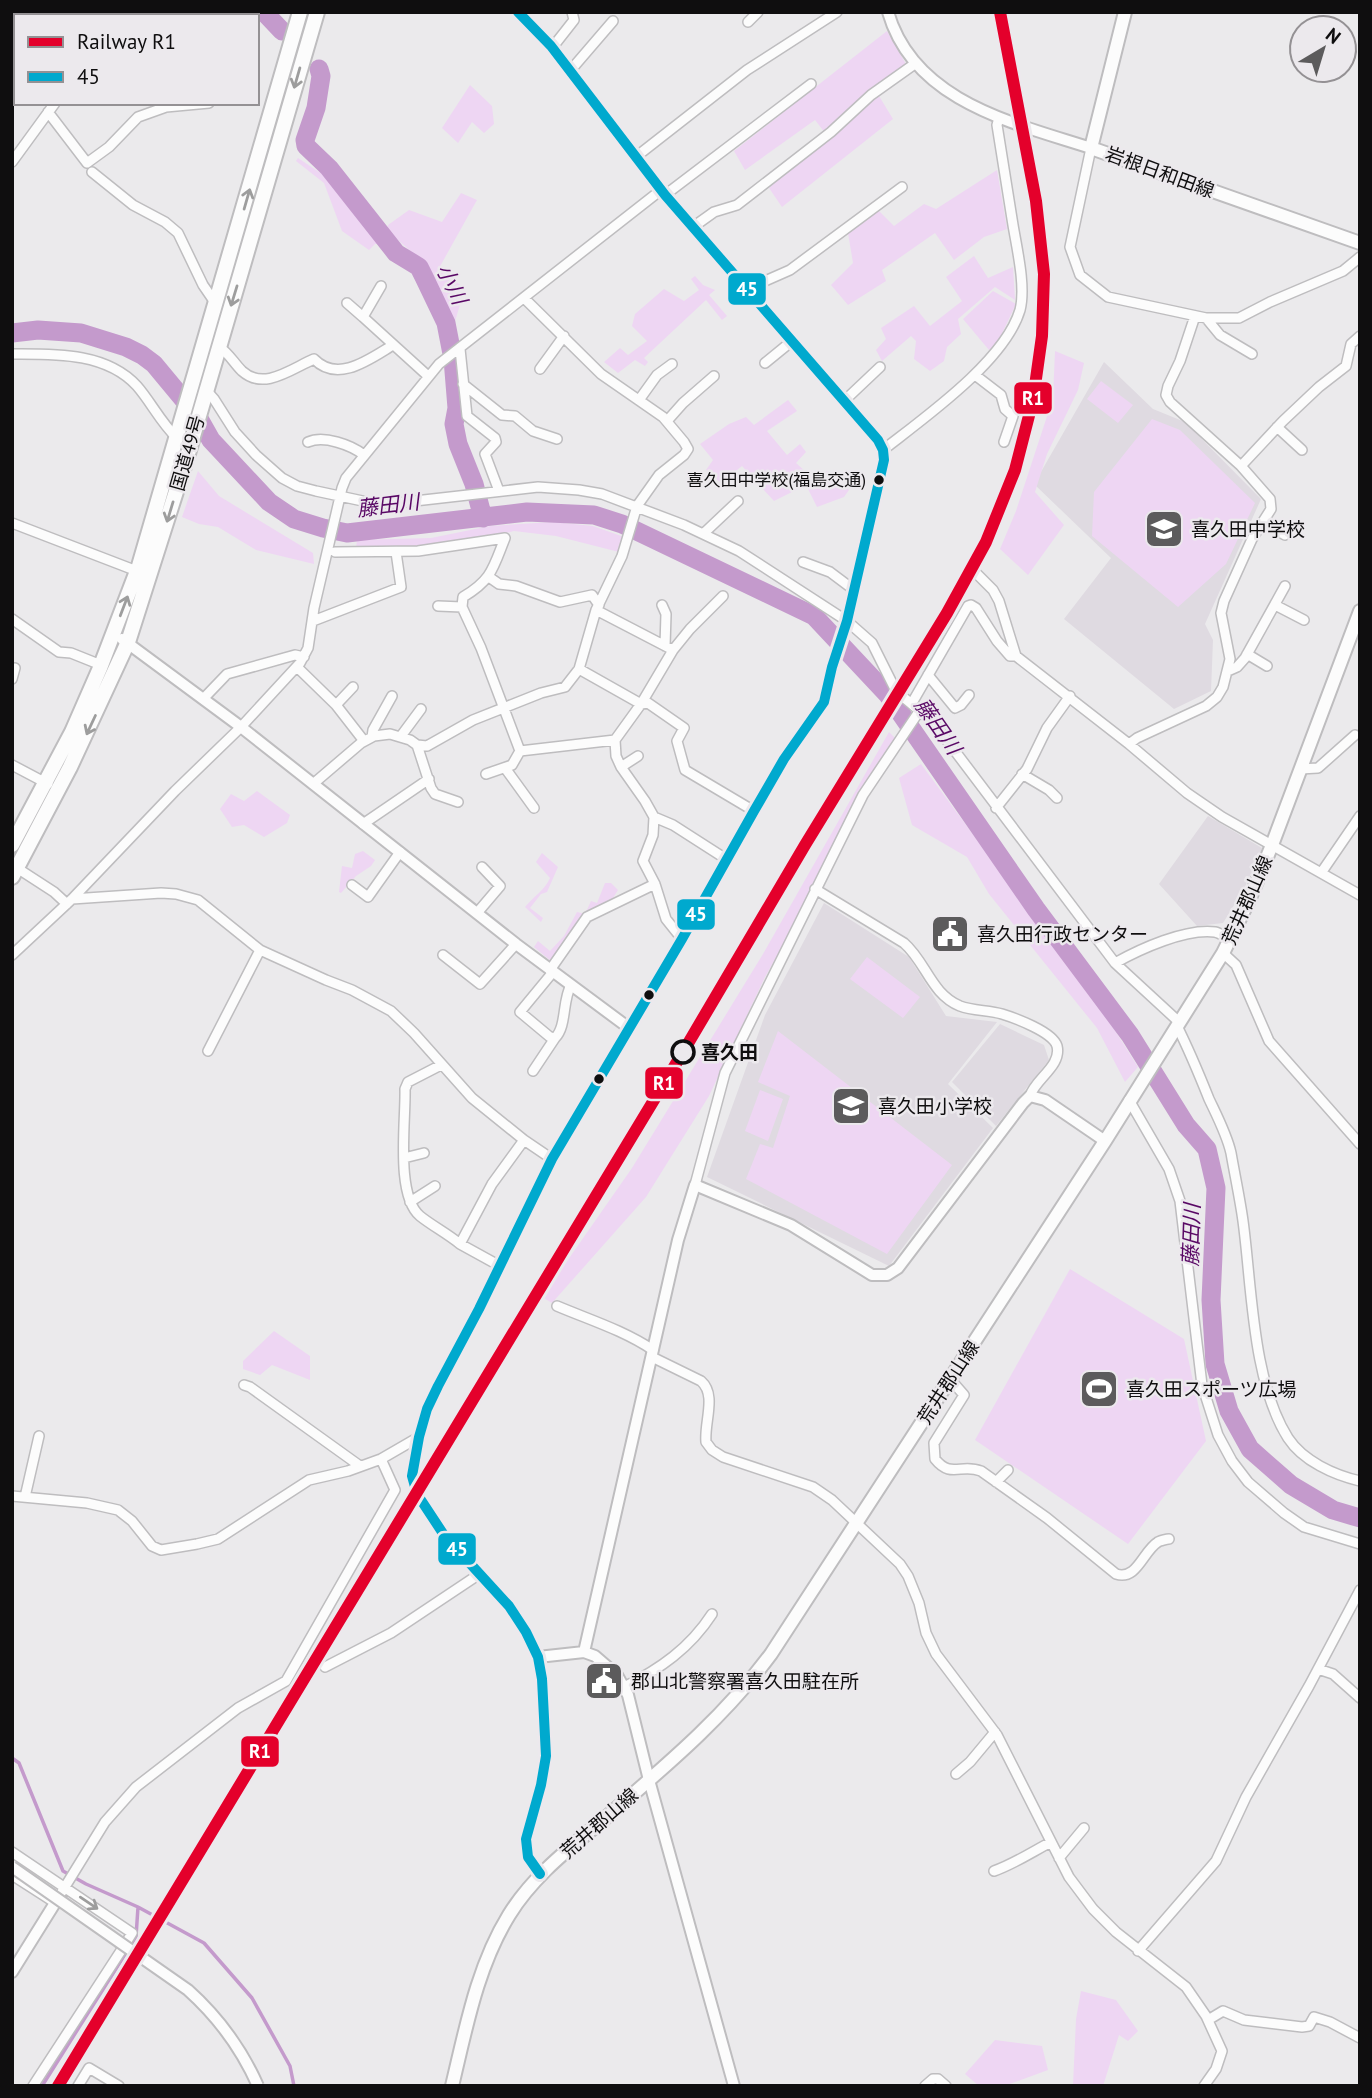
<svg xmlns="http://www.w3.org/2000/svg" width="1372" height="2098" font-family="'PT Sans','Noto Sans JP',sans-serif">
  <style>
    .built { fill: #dfdae1 }
    .green { fill: #eed6f3 }
    .lines { fill: none; stroke-linecap: round; stroke-linejoin: round }
    .stream { stroke: #c49acc; stroke-width: 3.5 }
    .river { stroke: #c49acc; stroke-width: 19 }
    .minor-casing { stroke: #bebdbf; stroke-width: 12 }
    .tertiary-casing { stroke: #bebdbf; stroke-width: 14 }
    .secondary-casing { stroke: #bebdbf; stroke-width: 16 }
    .trunk-casing { stroke: #bebdbf; stroke-width: 18 }
    .minor { stroke: #fcfcfc; stroke-width: 9 }
    .tertiary { stroke: #fcfcfc; stroke-width: 10 }
    .secondary { stroke: #fcfcfc; stroke-width: 12 }
    .trunk { stroke: #fcfcfc; stroke-width: 14 }
    .tertiary-bridge-casing { stroke: #bebdbf; stroke-width: 14; stroke-linecap: butt }
    .tertiary-bridge { stroke: #fcfcfc; stroke-width: 10 }
    .bus-1-casing { stroke: #ece9ed; stroke-width: 16 }
    .bus-1 { stroke: #00a9ce; stroke-width: 10 }
    .rail-1-casing { stroke: #ece9ed; stroke-width: 18 }
    .rail-1 { stroke: #e4002b; stroke-width: 12 }
    .oneway { stroke: #9d9d9d }
    .bus-dot { fill: #0f0e0f; stroke: #ece9ed; stroke-width: 2.5 }
    .stop-dot { fill: #ece9ed; stroke: #0f0e0f; stroke-width: 3.5 }
    .labels { text-anchor: middle; dominant-baseline: central; stroke-width: 5; stroke-linejoin: round; paint-order: stroke }
    .bus-label { font-size: 17px; fill: #0f0e0f; stroke: #ece9ed; text-anchor: end }
    .street-label { font-size: 19px; fill: #0f0e0f; stroke: #ece9ed }
    .poi-label { font-size: 19px; fill: #0f0e0f; stroke: #ece9ed; text-anchor: start }
    .stop-label { font-size: 19px; font-weight: bold; fill: #0f0e0f; stroke: #ece9ed; text-anchor: start }
    .water-label { font-size: 21px; font-style: italic; fill: #590865; stroke: #ece9ed }
    .line-badge { stroke: #ece9ed; stroke-width: 2.5 }
    .badge-label { font-size: 19px; text-anchor: middle; font-weight: bold; fill: #fff }
  </style>
  <rect width="100%" height="100%" fill="#ebeaec"/>
  <!-- built -->
  <path class="built" d="M1104,362L1153,409L1185,422L1261,499L1205,624L1213,640L1211,691L1174,709L1064,619L1111,558L1034,484Z
    M1208,816L1262,848L1244,889L1223,923L1197,926L1159,884Z
    M824,903L909,957L946,1016L997,1022L948,1084L993,1128L889,1266L707,1177L765,1015Z
    M1000,1024L1044,1045L1049,1060L996,1126L952,1082Z"/>
  <!-- green -->
  <path class="green" d="M887,31L907,66L879,96L893,119L782,207L769,188L826,134L815,120L745,170L734,151Z
    M470,85L492,106L494,124L484,133L472,122L458,143L442,128Z
    M298,158L319,172L333,177L383,244H375L369,250L342,231L324,183L296,161Z
    M997,170L1007,229L984,237L954,260L935,233L882,270L886,281L848,305L831,285L853,263L848,233L876,208L894,226L924,204L936,209Z
    M461,193L477,200L438,270L465,288L453,328C444,301 431,274 411,252C404,244 394,238 387,230L388,225L409,210L442,222Z
    M974,256L988,278L1013,267L1015,300L995,287L958,319L961,334L947,347L944,361L930,371L914,359L916,341L911,336L882,361L876,350L886,339L881,328L914,306L930,326L962,301L946,277Z
    M695,276L703,285L715,290L709,295L727,316L722,320L706,300L644,358L648,362L645,366L635,360L618,373L604,362L620,348L628,355L647,341L632,326L635,314L664,289L684,301L699,290L691,279Z
    M993,291L1016,304L998,342L989,350L963,319Z
    M1055,351L1084,363L1078,390L1047,454L1035,492L1064,525L1028,575L1000,549L1016,511L1053,398Z
    M1101,381L1133,405L1118,423L1087,399Z
    M788,400L797,411L767,431L787,455L800,444L806,452L796,463L815,480L827,471L849,490L844,497L817,507L806,485L774,501L742,466L721,483L706,470L713,460L700,444L729,424L746,417L754,425Z
    M1152,419L1180,430L1255,503L1226,564L1178,607L1092,536L1094,492Z
    M198,471L219,496L313,553L314,564L256,550L218,527L199,524L182,517Z
    M553,522L593,526L624,537L619,552L556,536L514,531L468,542L413,548H356L357,540L431,538L490,526Z
    M889,732L899,742L765,977L709,1096L646,1197L552,1303L542,1297L632,1168L763,954Z
    M921,764L1097,1002L1138,1067L1125,1082L1097,1028L989,894L967,857L912,825L899,778Z
    M257,791L290,815L287,823L264,837L244,825L232,827L220,809L231,794L244,801Z
    M363,851L375,860L371,866L356,876L341,893L339,892L342,866L352,868L355,854Z
    M542,853L558,867L547,892L541,894L530,908L543,918L541,922L525,907C533,897 545,890 550,878L536,862Z
    M605,883H611L618,890L613,898L585,917L551,961L534,947L538,941L550,951L564,936L577,912L585,914L591,901L597,903Z
    M867,957L920,997L903,1018L850,979Z
    M778,1031L952,1165L887,1254L746,1179L760,1144L773,1148L790,1096L758,1082Z
    M760,1090L783,1099L768,1141L745,1131Z
    M1070,1269L1184,1339L1206,1441L1128,1544L975,1440Z
    M274,1331L310,1356V1380L272,1365L260,1375L243,1369V1361Z
    M1081,1991L1116,2000L1138,2031L1128,2041L1119,2035L1103,2086H1073L1076,2019Z
    M995,2040L1042,2046L1048,2070L1004,2086H979L965,2074Z"/>
  <g class="lines">
    <!-- stream -->
    <path class="stream" d="M12,1758L19,1763L63,1871L86,1884L138,1907L204,1943L252,1998L290,2066L294,2086
      M42,2086L136,1937L138,1907"/>
    <!-- river -->
    <path class="river" d="M264,12L282,31
      M319,69L321,76L316,108L305,140L306,146L329,168L396,253L419,267L424,277L446,323L453,359L457,408L454,424L458,444L474,484L483,518
      M12,333L38,330L81,333L126,347L142,355L154,364L198,417L211,440L269,502L294,519L323,528L347,533L527,512L594,515L622,524L814,616L888,695L1036,909L1130,1035L1186,1125L1207,1149L1216,1188L1211,1300L1215,1364L1229,1411L1250,1449L1291,1485L1333,1510L1360,1518"/>
    <defs>
      <path id="minor" d="M518,12L551,46L665,195L878,440L883,450L884,460L847,621L832,667L824,702L784,759L754,811L682,939L552,1159L479,1309L438,1386L427,1409L419,1437L412,1476L417,1494L444,1535L509,1606L526,1632L538,1657L542,1679L546,1756L541,1785L526,1839L528,1857L540,1874
        M118,16L121,12
        M748,22L758,12
        M552,48L574,20L572,12
        M570,71L613,21
        M48,112L87,163L109,147L138,117L166,107L209,103
        M1091,148L1070,247L1080,275L1108,297L1206,318H1239L1270,302L1343,271L1360,257
        M637,156L747,70L837,12
        M12,162L55,103
        M92,172L133,205L165,222L178,233L203,285L216,304
        M665,195L811,84
        M693,227L714,212L737,205L831,132L871,95L916,63
        M381,286L363,317L428,376
        M750,293L765,281L790,270L902,187
        M525,299L601,374L663,417L684,442L688,449L684,455L659,475L637,506L622,556L596,610L579,669L641,704L648,703L684,728L677,741L685,770L754,811
        M347,303L363,317
        M1206,318L1220,335L1252,354
        M218,346C229,353 233,362 242,371C264,391 291,369 314,359C338,384 371,358 393,345
        M460,349L467,416L495,438L496,442L485,454L499,491
        M12,354C54,354 106,352 137,386C151,402 161,423 177,438
        M765,363L792,341
        M540,369L564,336
        M975,375L1001,395L1005,409L1013,416L1004,442
        M463,384L502,415L515,416L533,431L557,439
        M206,390L214,399L235,432L256,455L282,478L297,486L316,491L372,503H397L538,487L579,490L602,494L684,525L739,551L847,621L872,643L896,691L933,722L1115,963L1179,1022
        M639,400L657,375L672,364
        M843,402L880,367
        M667,421L683,403L714,376
        M1277,427L1302,450
        M308,442C324,435 351,445 364,455
        M883,450C924,418 1005,361 1020,310C1026,287 1017,249 1013,225C1008,192 1002,158 997,125L999,118
        M1241,466L1283,421L1319,387L1346,366L1351,344L1360,336
        M12,523L137,571
        M1263,523L1285,535
        M703,534L738,501
        M335,552L418,551L505,538
        M803,562L830,572L854,590
        M976,573L993,590L999,601L1016,656L1129,744L1187,793L1222,817L1360,895
        M489,577L499,584L516,586L560,602L592,595L599,605
        M662,605L666,614L665,646
        M1275,605L1304,620
        M438,606L462,607L481,648L520,751
        M462,607L463,597C492,580 493,568 505,538
        M596,610L673,650
        M12,619L59,652L71,653L101,665
        M313,621L401,587L396,552
        M1247,654L1267,666
        M297,667L336,705L364,741
        M1228,671L1237,667L1245,658L1285,586
        M928,675L955,708L961,705L969,695
        M12,679L15,668
        M203,699L227,674L295,655L304,657
        M912,703L968,606L971,605L976,608L997,641L1010,656H1016
        M336,705L353,687
        M401,736L421,709
        M372,737L373,730L392,696
        M1129,744L1137,738L1206,706L1217,697L1223,687L1230,659L1221,613L1224,601L1252,539L1271,509L1270,499L1241,466L1170,402L1166,395L1168,386L1180,361L1195,316
        M417,745L431,788L435,794L458,802
        M12,765L48,784
        M621,767L638,756
        M505,768L534,808
        M1300,769L1318,768L1355,735
        M486,774L512,765L520,751L615,740
        M1022,774L1049,790L1057,798
        M313,784L361,743L374,736L390,734L410,740L417,745L427,746L473,720L541,693L565,687L579,669
        M996,808L1027,769L1047,728L1070,696
        M654,817L673,825L726,859
        M363,824L429,779
        M17,868L54,892L67,904
        M1321,873L1360,816
        M655,884L666,919L682,939
        M352,885L368,897L400,852
        M815,889L904,943C926,962 931,994 960,1006C973,1011 989,1010 1002,1014C1015,1018 1053,1032 1057,1046C1062,1066 1035,1079 1030,1096
        M72,899L161,893L176,894L198,900L260,950L326,980L352,990L391,1011L414,1033L472,1098L524,1140L552,1159
        M477,913L500,886L482,867
        M1223,953L1236,965L1269,1041L1360,1144
        M12,955L72,899L175,791L241,727L300,663L308,648L314,608L342,488L346,478L439,364L661,190
        M443,955L480,984L516,944
        M1115,963C1140,949 1186,928 1215,932C1220,933 1225,937 1230,939
        M550,970L587,917L655,884L643,861L653,835L654,817L645,801L621,767L616,756L615,740L641,704L673,650L690,629L723,596
        M553,972L520,1012L550,1037L555,1038C567,1026 562,1001 571,985
        M1177,1026C1189,1050 1199,1074 1209,1099C1217,1116 1227,1135 1231,1153C1235,1176 1240,1199 1243,1221C1252,1287 1252,1381 1288,1438C1303,1461 1334,1475 1360,1481
        M208,1051L260,950
        M441,1065L408,1082L405,1089C406,1120 395,1195 420,1216C431,1225 448,1234 460,1244
        M533,1071L555,1038
        M1129,1100L1169,1169L1180,1201L1202,1385L1218,1435L1232,1461L1248,1482L1284,1513L1304,1527L1360,1544
        M404,1158L424,1153
        M695,1185L725,1073L863,795L920,710
        M410,1202L435,1186
        M500,1266L460,1244L492,1184L524,1140
        M557,1306C590,1320 623,1330 653,1350
        M652,1357L701,1381C717,1395 704,1422 706,1442L712,1450L723,1457L813,1487L832,1500L900,1564L908,1576L919,1603L926,1633L936,1654L997,1735L1069,1877L1093,1909L1116,1932L1186,1987L1206,2016L1222,2051L1216,2069L1204,2086
        M950,1379L964,1395L934,1443L935,1459C951,1479 961,1463 981,1471L1047,1518L1116,1574C1137,1581 1143,1551 1158,1542C1159,1541 1167,1539 1169,1539
        M244,1385L250,1387L360,1466
        M996,1482L1008,1470
        M12,1496L87,1503L118,1510L132,1521L152,1546L161,1550L197,1544L218,1539L309,1480L348,1471L381,1459L419,1437
        M25,1497L39,1436
        M325,1667L391,1633L481,1573
        M1318,1669L1333,1674L1360,1698
        M624,1687C660,1669 690,1648 712,1614
        M956,1774L970,1762L995,1732
        M12,1852L132,1933L124,1946L119,1943
        M1059,1858L1084,1828
        M994,1871C1014,1864 1032,1852 1051,1842
        M12,1875L54,1902
        M55,1903L105,1822L136,1787L238,1708L286,1681L395,1490L381,1459
        M1138,1951L1216,1861L1246,1797L1309,1686L1360,1590
        M1208,2020L1223,2011L1244,2020L1302,2027L1309,2026L1314,2017L1330,2022L1360,2038
        M33,2086L124,1946
        M78,2086L89,2068L119,2086
        M925,2086L933,2079H938L946,2086"/>
      <path id="tertiary" d="M888,12C914,102 1014,123 1091,148
        M122,639L241,727L516,944L629,1028
        M584,1652L678,1240L695,1185L791,1225L872,1275H887L898,1268L1023,1103L1030,1096L1045,1100L1105,1141
        M538,1657L584,1652L595,1656L617,1675L628,1695L649,1780L734,2086
        M12,1972L55,1903"/>
      <path id="secondary" d="M1125,12L1091,148L1360,243
        M452,2086C466,2028 477,1967 509,1915C534,1874 574,1845 610,1814C668,1764 725,1716 771,1654L1105,1141L1223,953L1250,898L1272,845L1360,611"/>
      <path id="trunk" d="M12,845L72,732L100,668L139,566L300,12
        M12,877L70,767L128,642L187,457L317,12"/>
    </defs>
    <!-- minor casing -->
    <use href="#minor" class="minor-casing"/>
    <!-- tertiary casing -->
    <use href="#tertiary" class="tertiary-casing"/>
    <!-- secondary casing -->
    <use href="#secondary" class="secondary-casing"/>
    <!-- trunk casing -->
    <use href="#trunk" class="trunk-casing"/>
    <!-- minor -->
    <use href="#minor" class="minor"/>
    <!-- tertiary -->
    <use href="#tertiary" class="tertiary"/>
    <!-- secondary -->
    <use href="#secondary" class="secondary"/>
    <!-- trunk -->
    <use href="#trunk" class="trunk"/>
    <defs>
      <path id="tertiary-bridge" d="M12,1867L188,1990C217,2016 242,2050 258,2086"/>
    </defs>
    <!-- tertiary-bridge casing -->
    <use href="#tertiary-bridge" class="tertiary-bridge-casing"/>
    <!-- tertiary-bridge -->
    <use href="#tertiary-bridge" class="tertiary-bridge"/>
    <defs>
      <path id="bus-1" d="M518,12L551,46L665,195L878,440L883,450L884,460L847,621L832,667L824,702L784,759L754,811L682,939L552,1159L479,1309L438,1386L427,1409L419,1437L412,1476L417,1494L444,1535L509,1606L526,1632L538,1657L542,1679L546,1756L541,1785L526,1839L528,1857L540,1874"/>
    </defs>
    <!-- bus-1 casing -->
    <use href="#bus-1" class="bus-1-casing"/>
    <!-- bus-1 -->
    <use href="#bus-1" class="bus-1"/>
    <defs>
      <path id="rail-1" d="M58,2086L683,1052L805,845L947,613L986,542L1015,470L1033,400L1042,336L1044,274L1036,201L1000,12"/>
    </defs>
    <!-- rail-1 casing -->
    <use href="#rail-1" class="rail-1-casing"/>
    <!-- rail-1 -->
    <use href="#rail-1" class="rail-1"/>
  </g>
  <!-- one-way arrows -->
  <defs><path id="oneway-shaft" d="M-6 0H5M1.5-3L5.5 0L1.5 3" fill="none" stroke-width="1.6" stroke-linecap="round" stroke-linejoin="round" transform="scale(1.75)"/></defs>
  <g class="oneway">
    <use href="#oneway-shaft" transform="translate(297 78) rotate(106)"/>
    <use href="#oneway-shaft" transform="translate(247 199) rotate(-74)"/>
    <use href="#oneway-shaft" transform="translate(234 296) rotate(107)"/>
    <use href="#oneway-shaft" transform="translate(170 512) rotate(107)"/>
    <use href="#oneway-shaft" transform="translate(124 606) rotate(-69)"/>
    <use href="#oneway-shaft" transform="translate(91 725) rotate(115)"/>
    <use href="#oneway-shaft" transform="translate(89 1903) rotate(34)"/>
  </g>
  <!-- icons -->
  <defs>
    <symbol id="school-square" viewBox="-11 -11 22 22"><rect x="-9" y="-9" width="18" height="18" rx="4" fill="#5c5b5c" stroke="#ece9ed"/><path d="M0-5L7-2L0 1L-7-2ZM-4 1L0 2.5L4 1V4Q0 6-4 4Z" fill="#fff"/></symbol>
    <symbol id="civic-square" viewBox="-11 -11 22 22"><rect x="-9" y="-9" width="18" height="18" rx="4" fill="#5c5b5c" stroke="#ece9ed"/><path d="M-.6-6.5H3V-4.5H.6V-3L4-1V1h2V6H-6V1h2V-1L-.6-3ZM-1.2 2.5V6h2.4V2.5Z" fill="#fff"/></symbol>
    <symbol id="stadium-square" viewBox="-11 -11 22 22"><rect x="-9" y="-9" width="18" height="18" rx="4" fill="#5c5b5c" stroke="#ece9ed"/><path d="M0-5a6.5 5 0 1 0 0 10a6.5 5 0 1 0 0-10ZM-3.5-1.8h7v3.6h-7Z" fill="#fff"/></symbol>
  </defs>
  <g fill-rule="evenodd">
    <use href="#school-square" x="1142" y="507" width="44" height="44"/>
    <use href="#civic-square" x="928" y="912" width="44" height="44"/>
    <use href="#school-square" x="829" y="1084" width="44" height="44"/>
    <use href="#stadium-square" x="1077" y="1367" width="44" height="44"/>
    <use href="#civic-square" x="582" y="1659" width="44" height="44"/>
  </g>
  <!-- markers -->
  <g class="bus-dot">
    <circle cx="879" cy="480" r="6"/>
    <circle cx="649" cy="995" r="6"/>
    <circle cx="599" cy="1079" r="6"/>
  </g>
  <circle class="stop-dot" cx="683" cy="1052" r="11"/>
  <g class="labels">
    <!-- bus labels -->
    <g class="bus-label">
      <text x="866" y="480">喜久田中学校(福島交通)</text>
    </g>
    <!-- street labels -->
    <g class="street-label">
      <text transform="translate(1160 172) rotate(20)">岩根日和田線</text>
      <text transform="translate(187 453) rotate(-74)">国道49号</text>
      <text transform="translate(1247 900) rotate(-66)">荒井郡山線</text>
      <text transform="translate(948 1382) rotate(-57)">荒井郡山線</text>
      <text transform="translate(599 1823) rotate(-41)">荒井郡山線</text>
    </g>
    <!-- poi labels -->
    <g class="poi-label">
      <text x="1191" y="529">喜久田中学校</text>
      <text x="977" y="934">喜久田行政センター</text>
      <text x="878" y="1106">喜久田小学校</text>
      <text x="1126" y="1389">喜久田スポーツ広場</text>
      <text x="631" y="1681">郡山北警察署喜久田駐在所</text>
    </g>
    <!-- stop labels -->
    <g class="stop-label">
      <text x="701" y="1052">喜久田</text>
    </g>
    <!-- water labels -->
    <g class="water-label">
      <text transform="translate(452 284) rotate(64)">小川</text>
      <text transform="translate(388 505) rotate(-7)">藤田川</text>
      <text transform="translate(938 726) rotate(55)">藤田川</text>
      <text transform="translate(1191 1235) rotate(-88)">藤田川</text>
    </g>
  </g>
  <g class="line-badge">
    <rect x="727" y="272" width="40" height="34" rx="7" fill="#00a9ce"/>
    <rect x="1013" y="381" width="40" height="34" rx="7" fill="#e4002b"/>
    <rect x="676" y="898" width="40" height="33" rx="7" fill="#00a9ce"/>
    <rect x="644" y="1066" width="40" height="34" rx="7" fill="#e4002b"/>
    <rect x="437" y="1532" width="40" height="34" rx="7" fill="#00a9ce"/>
    <rect x="240" y="1735" width="40" height="33" rx="7" fill="#e4002b"/>
  </g>
  <g class="badge-label">
    <text x="747" y="296">45</text>
    <text x="1033" y="405">R1</text>
    <text x="696" y="921">45</text>
    <text x="664" y="1090">R1</text>
    <text x="457" y="1556">45</text>
    <text x="260" y="1758">R1</text>
  </g>
  <!-- border -->
  <rect width="1372" height="2098" fill="none" stroke="#0f0e0f" stroke-width="28"/>
  <!-- legend -->
  <rect x="14" y="14" width="245" height="91" fill="#ece9ed" stroke="#949194" stroke-width="2"/>
  <rect x="28" y="37" width="35" height="10" fill="#e4002b" stroke="#949194" stroke-width="2"/>
  <text x="77" y="49" font-size="21" fill="#0f0e0f">Railway R1</text>
  <rect x="28" y="72" width="35" height="10" fill="#00a9ce" stroke="#949194" stroke-width="2"/>
  <text x="77" y="84" font-size="21" fill="#0f0e0f">45</text>
  <!-- north arrow -->
  <g transform="translate(1323 49) rotate(38)"><circle r="33" fill="#ece9ed" stroke="#949194" stroke-width="2"/>
  <path d="M0-5L12 26L0 18L-12 26Z" fill="#5c5b5c"/>
  <text y="-10" font-size="19" font-weight="bold" text-anchor="middle" fill="#0f0e0f">N</text>
  </g>
</svg>
